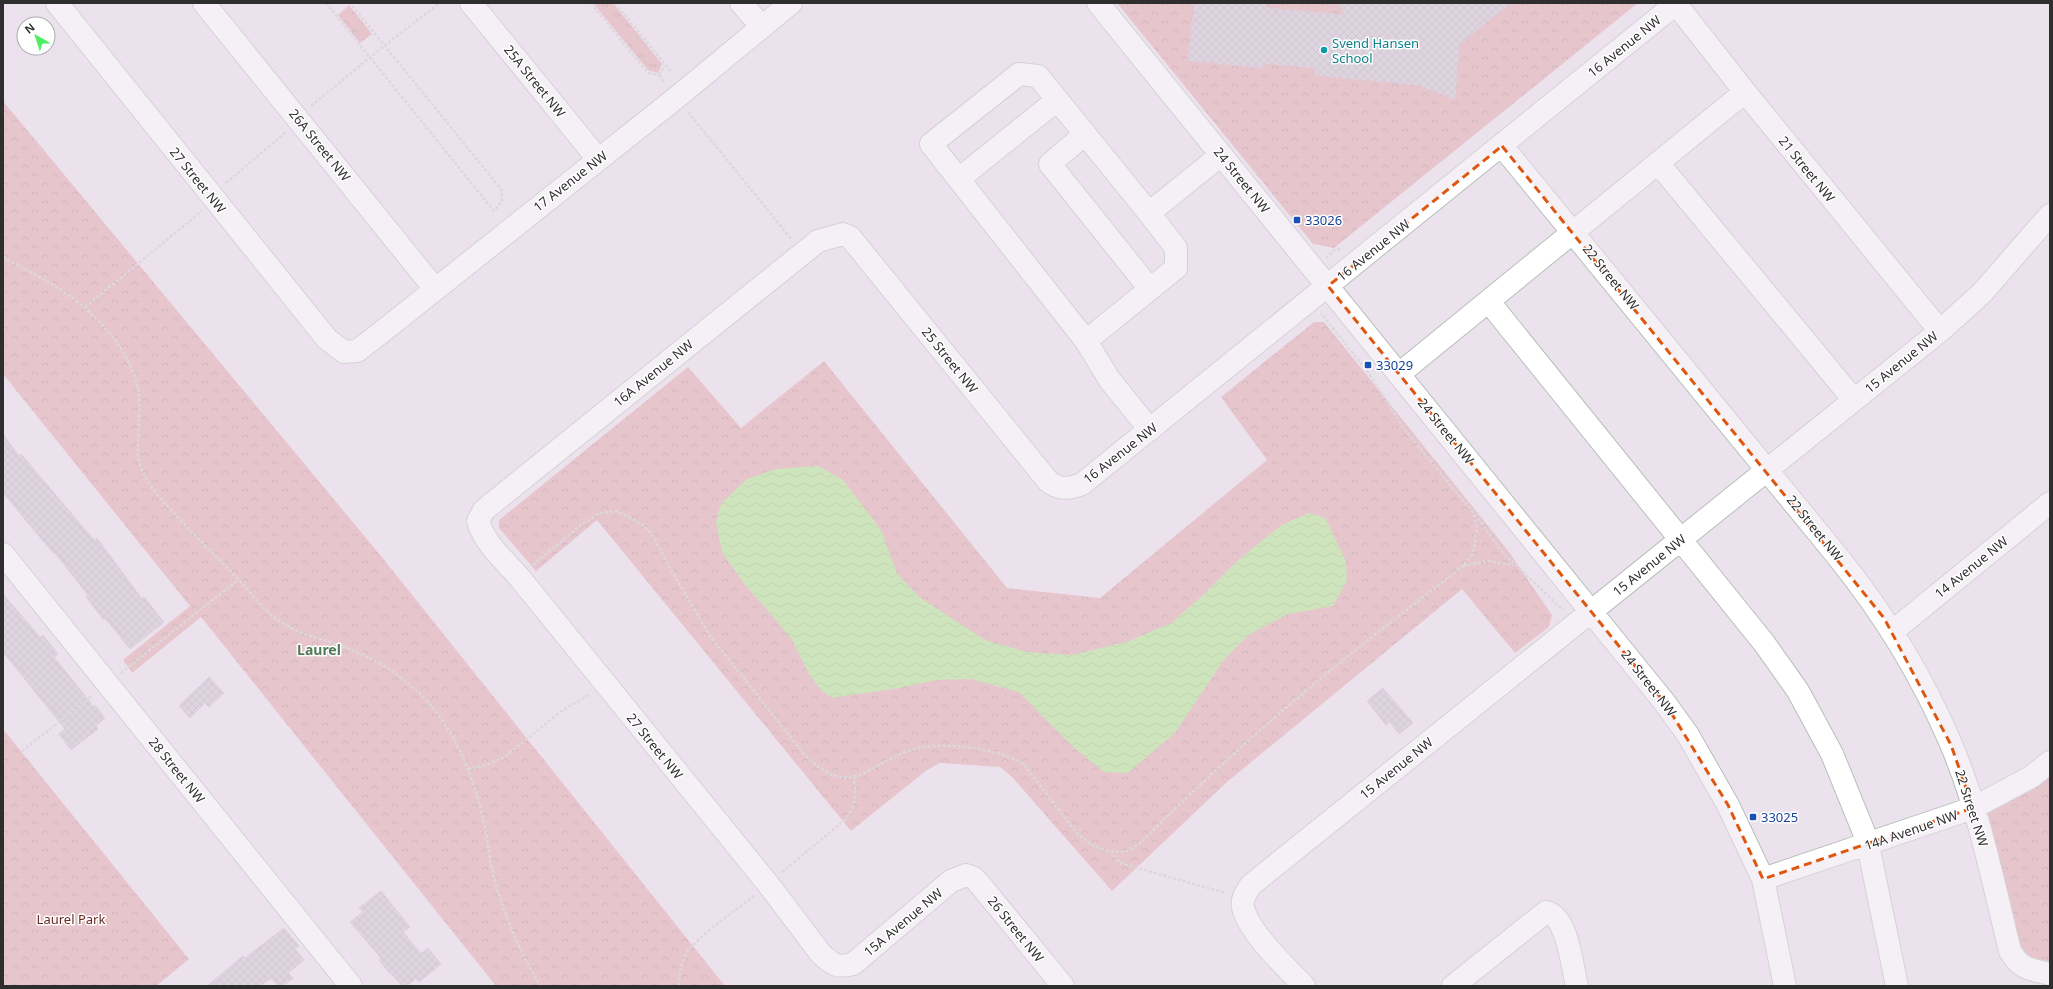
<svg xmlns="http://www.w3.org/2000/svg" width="2053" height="989" font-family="'Noto Sans',sans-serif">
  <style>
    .grass { fill: url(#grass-tufts) }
    .park { fill: url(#park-crowns) }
    .water { fill: url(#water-waves) }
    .building { fill: url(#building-cross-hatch); stroke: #c9bbc9 }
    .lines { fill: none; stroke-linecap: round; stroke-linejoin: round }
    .minor-casing { stroke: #b5c0b7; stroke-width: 24 }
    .path { stroke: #c9c9c9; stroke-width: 2.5; stroke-dasharray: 3 2; stroke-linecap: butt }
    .minor { stroke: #fff; stroke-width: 22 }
    .marked { fill: none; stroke: #df570e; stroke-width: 3; stroke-dasharray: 8 5; stroke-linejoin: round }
    .culture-dot { fill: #0f9aa8; stroke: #fff; stroke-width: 1.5 }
    .transit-dot { fill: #1a4fb4; stroke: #fff; stroke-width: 1.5 }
    .labels { text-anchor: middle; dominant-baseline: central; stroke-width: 3; stroke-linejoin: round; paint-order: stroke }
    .culture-label { font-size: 13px; fill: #0d838f; stroke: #fff; text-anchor: start }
    .street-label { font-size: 13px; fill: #2e2e2e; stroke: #fff }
    .transit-label { font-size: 13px; fill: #164399; stroke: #fff; text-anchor: start }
    .park-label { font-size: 13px; fill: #672a21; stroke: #fff }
    .neighbourhood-label { font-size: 14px; font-weight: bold; fill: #517c57; stroke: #fff }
  </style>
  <defs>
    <pattern id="grass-tufts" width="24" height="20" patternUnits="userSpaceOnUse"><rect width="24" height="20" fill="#dfa3a4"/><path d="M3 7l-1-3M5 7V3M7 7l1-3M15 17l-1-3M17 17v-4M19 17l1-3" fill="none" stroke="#b58586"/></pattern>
    <pattern id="park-crowns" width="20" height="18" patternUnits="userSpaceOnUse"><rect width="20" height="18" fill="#dfa3a4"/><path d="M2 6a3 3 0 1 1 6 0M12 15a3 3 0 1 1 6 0" fill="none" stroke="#b58586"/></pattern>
    <pattern id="water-waves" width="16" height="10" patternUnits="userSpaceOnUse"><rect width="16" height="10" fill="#a9e67e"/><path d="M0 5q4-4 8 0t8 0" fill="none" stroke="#92c66d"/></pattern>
    <pattern id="building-cross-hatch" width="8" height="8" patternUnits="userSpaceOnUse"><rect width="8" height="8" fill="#cdc3ce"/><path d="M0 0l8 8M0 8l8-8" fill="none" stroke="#b0a8b1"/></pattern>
  </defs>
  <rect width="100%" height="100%" fill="#ece2ee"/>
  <!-- grass -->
  <path class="grass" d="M593,3H613L662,64L658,73L648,70Z"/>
  <!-- park -->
  <path class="park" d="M1117,3H1638L1334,248L1313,244Z
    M349,5L372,34L360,43L338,15Z
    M3,101L381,556L725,986H496L201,617L132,673L123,660L190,606L3,374Z
    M1314,322H1324L1509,552L1552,615L1549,627L1515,653L1462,589L1227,782L1112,891L1012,777L1000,767L940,763L927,770L851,831L597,520L536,571L499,528V520L688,367L741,428L824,361L1007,588L1100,598L1267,460L1221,397Z
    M3,729L189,959L156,986H3Z
    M2050,770V965L2022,957L1981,824L1987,811Z"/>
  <!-- water -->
  <path class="water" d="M818,466L843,480L881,530L897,573L919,597L985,640L1027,652L1071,655L1127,642L1171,623L1203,595L1237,561L1283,524L1309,513L1325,518L1346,561L1347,581L1333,606L1288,614L1250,634L1225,658L1175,733L1128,773L1104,772L1071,745L1019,692L971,679L937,680L899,688L832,698L822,691L810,676L791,638L742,581L722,552L716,522L721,504L747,479L776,469Z"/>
  <!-- building -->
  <path class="building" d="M1195,3H1265V8L1344,15L1340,3H1510L1459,45L1455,99L1418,85L1315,75V68L1263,63L1262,68L1188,60Z
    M3,434L19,456L21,454L94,540L97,538L142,599L144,597L164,622L130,649L105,618L104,620L86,597L88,595L55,553L54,554L3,493Z
    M3,594L40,637L43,635L58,654L54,657L94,707L95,705L105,718L96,726L98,729L71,750L59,734L65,729L3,652Z
    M209,677L224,693L209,707L205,703L190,718L179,706Z
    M1383,688L1413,723L1399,734L1390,722L1386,725L1367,701Z
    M381,891L410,927L403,932L421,954L428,948L441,964L419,982L416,978L407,986H402L391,973L390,974L379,960L381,958L350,922L363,912L359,908Z
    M284,928L299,946L295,949L304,960L288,973L293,978L283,986H278L271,978L260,986H207L243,956L245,958Z"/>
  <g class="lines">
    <defs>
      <path id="minor" d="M57,3L327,339L344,352L357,351L378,335L676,98L791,3
        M204,3L435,289
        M471,3L598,159
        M741,3L762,27
        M1098,3L1665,703L1688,735L1728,805L1763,879L1785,986
        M1676,4L1745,92L1940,331
        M1085,134L1050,164L1150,289
        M1502,146L1838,557C1884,614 1922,676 1951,744C1979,810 1993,882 2010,951C2021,970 2030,969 2050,974
        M1658,163L1854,400
        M959,179L1057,100
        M1489,302L1764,643L1798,691L1832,754L1863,830L1868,845L1897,986
        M1086,341L1176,268V248L1149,213
        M1399,374L1745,92
        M1150,430L1109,379L1086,341L931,144L1019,74L1038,76L1149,213L1221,155
        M3,554L351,986
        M1893,631L2050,503
        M1763,879L1973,808L2031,777L2050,762
        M1063,986L982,887L974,878L966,875L951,881L853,964C836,968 834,965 821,954L768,884L519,577C504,560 484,543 478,521L484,510L818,241L843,234L850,237L1048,481C1059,490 1069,489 1082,484L1677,3
        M1304,986C1286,967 1248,932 1243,907C1241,899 1247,891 1251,885L1940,331L1982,293L2050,215
        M1453,986L1546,912C1568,916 1572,967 1577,986"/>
    </defs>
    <!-- minor casing -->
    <use href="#minor" class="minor-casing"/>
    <!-- path -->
    <path class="path" d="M326,3L494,211L502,201L501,189L350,3
      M591,3L648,73L659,75
      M615,3L672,73
      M659,75L665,83
      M659,75L665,65
      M311,106L384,46L440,3
      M688,112L792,240
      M226,183L286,132
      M3,257C21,268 40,276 58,288C94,311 135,352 139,397C141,416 137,435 138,455C140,477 158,495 172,511C193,534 215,555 236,577C252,593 264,612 284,624C304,636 326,640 347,648C386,663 422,689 445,724C465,755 477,791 485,827C488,841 489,856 492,870C502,911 519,950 540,986
      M1326,258L1334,250L1342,249
      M85,307L202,211
      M1475,514L1503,553L1563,610
      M533,565L581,525L600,513L617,511L645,526L653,536L671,570L710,636L804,754C852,803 867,762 915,749C943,741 1001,748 1024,765L1077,833L1090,844L1108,851L1125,852L1139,844C1212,771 1291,701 1372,637C1402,613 1433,590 1463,566L1472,555L1474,549L1477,528L1472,511L1404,429L1370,375L1321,313
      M1463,566L1488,561L1513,565
      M121,673L239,579
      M22,751L93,695
      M468,769L487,765L503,758L563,710L590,694
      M1111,851L1120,863L1226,893
      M782,872L845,820C856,806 856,794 854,777
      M678,986C681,973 679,967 686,954C694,939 739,908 754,896"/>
    <!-- minor -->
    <use href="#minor" class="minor"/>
  </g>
  <!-- marked area -->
  <path d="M0 0H2053V989H0ZM1502,146L1884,618L1951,745L1973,808L1763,879L1728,805L1665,703L1328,286Z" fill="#ece2ee" fill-opacity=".55" fill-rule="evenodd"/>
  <path class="marked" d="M1502,146L1884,618L1951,745L1973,808L1763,879L1728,805L1665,703L1328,286Z"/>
  <!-- markers -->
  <circle class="culture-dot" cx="1324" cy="50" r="4"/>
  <g class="transit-dot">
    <rect x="1293" y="216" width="8" height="8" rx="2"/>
    <rect x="1364" y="361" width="8" height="8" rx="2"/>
    <rect x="1749" y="813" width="8" height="8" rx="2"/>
  </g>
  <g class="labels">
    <!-- culture labels -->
    <g class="culture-label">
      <text x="1332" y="43">Svend Hansen<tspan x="1332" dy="15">School</tspan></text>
    </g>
    <!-- street labels -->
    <g class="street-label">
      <text transform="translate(1624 46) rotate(-39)">16 Avenue NW</text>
      <text transform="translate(535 81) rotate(51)">25A Street NW</text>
      <text transform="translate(320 145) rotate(51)">26A Street NW</text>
      <text transform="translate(1807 169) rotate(51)">21 Street NW</text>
      <text transform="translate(198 180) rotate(51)">27 Street NW</text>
      <text transform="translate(1242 180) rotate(51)">24 Street NW</text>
      <text transform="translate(570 181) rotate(-38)">17 Avenue NW</text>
      <text transform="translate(1373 250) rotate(-39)">16 Avenue NW</text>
      <text transform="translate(1611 277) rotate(51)">22 Street NW</text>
      <text transform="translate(950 360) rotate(51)">25 Street NW</text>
      <text transform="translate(1901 362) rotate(-39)">15 Avenue NW</text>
      <text transform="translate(653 373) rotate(-39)">16A Avenue NW</text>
      <text transform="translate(1446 431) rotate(51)">24 Street NW</text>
      <text transform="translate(1120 453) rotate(-38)">16 Avenue NW</text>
      <text transform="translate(1815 528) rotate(51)">22 Street NW</text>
      <text transform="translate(1649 565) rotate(-39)">15 Avenue NW</text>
      <text transform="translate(1971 567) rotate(-39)">14 Avenue NW</text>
      <text transform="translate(1649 683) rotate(52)">24 Street NW</text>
      <text transform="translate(655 746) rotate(51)">27 Street NW</text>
      <text transform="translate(1396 768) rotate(-39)">15 Avenue NW</text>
      <text transform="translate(177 770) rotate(51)">28 Street NW</text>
      <text transform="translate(1972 808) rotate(72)">22 Street NW</text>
      <text transform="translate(1911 830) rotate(-19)">14A Avenue NW</text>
      <text transform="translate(903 922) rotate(-40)">15A Avenue NW</text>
      <text transform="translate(1016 929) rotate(51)">26 Street NW</text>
    </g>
    <!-- transit labels -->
    <g class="transit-label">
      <text x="1305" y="220">33026</text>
      <text x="1376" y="365">33029</text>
      <text x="1761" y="817">33025</text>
    </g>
    <!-- park labels -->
    <g class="park-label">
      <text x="71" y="919">Laurel Park</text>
    </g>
    <!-- neighbourhood labels -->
    <g class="neighbourhood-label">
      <text x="319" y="649">Laurel</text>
    </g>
  </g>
  <!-- border -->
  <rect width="2053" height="989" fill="none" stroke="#2e2e2e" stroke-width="8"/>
  <!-- north arrow -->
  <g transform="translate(36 36) rotate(321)"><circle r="19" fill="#ffffff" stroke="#ababab"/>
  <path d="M0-3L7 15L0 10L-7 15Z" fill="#50ed66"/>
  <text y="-6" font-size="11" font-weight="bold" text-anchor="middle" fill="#2e2e2e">N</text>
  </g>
</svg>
